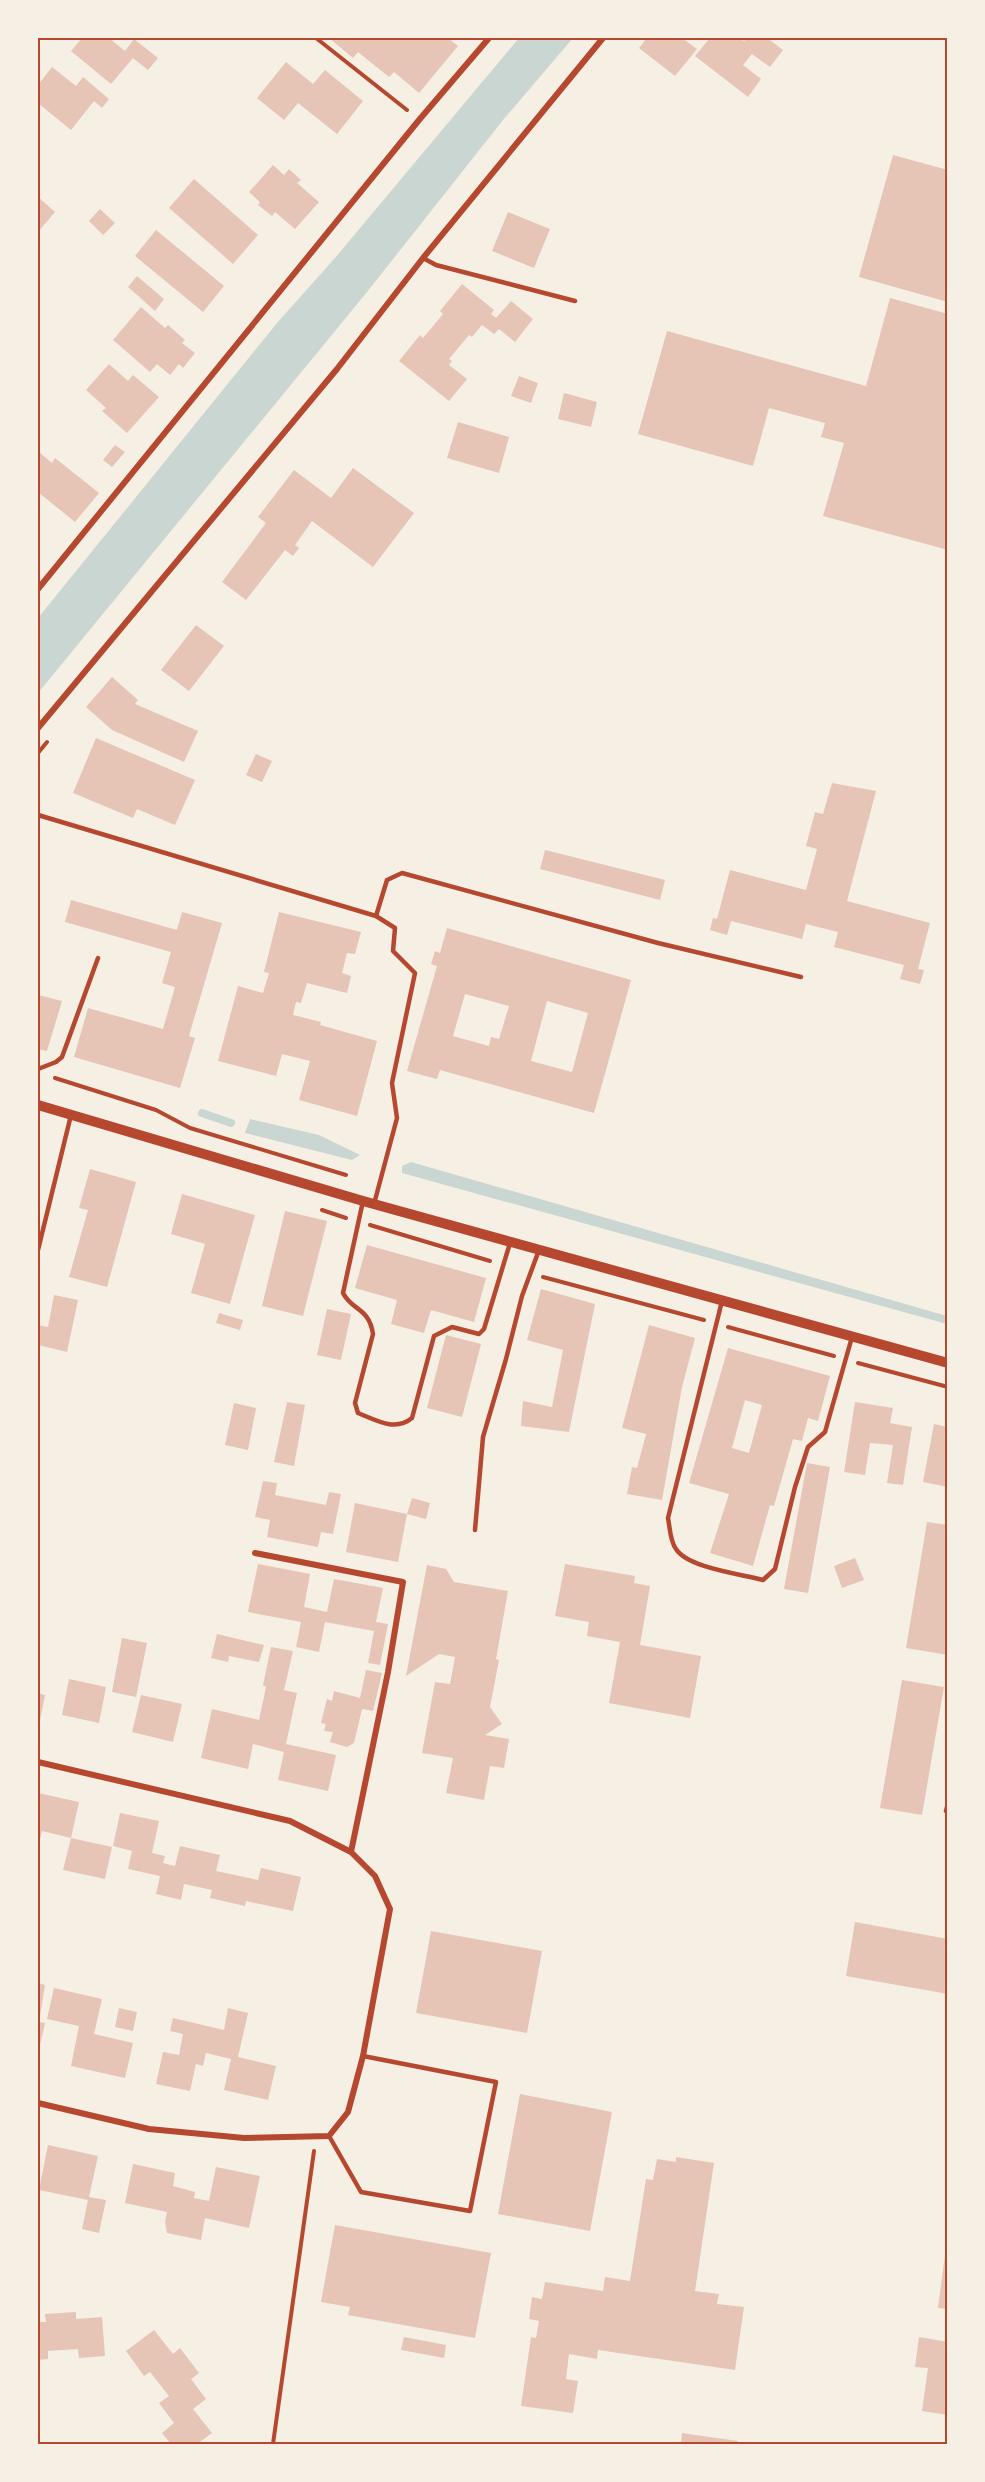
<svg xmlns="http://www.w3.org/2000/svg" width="985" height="2482" font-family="'Varela Round',sans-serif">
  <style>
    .water { fill: #c9d6d2 }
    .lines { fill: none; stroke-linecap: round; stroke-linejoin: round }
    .stream { stroke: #c9d6d2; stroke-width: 8 }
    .building { fill: #e6c5b7; fill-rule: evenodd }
    .path { stroke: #b5482f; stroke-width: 4 }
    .service { stroke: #b5482f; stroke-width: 4.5 }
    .minor { stroke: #b5482f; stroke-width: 6 }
    .tertiary { stroke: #b5482f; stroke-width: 10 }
    .neatline { fill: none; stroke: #b5482f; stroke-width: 2 }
  </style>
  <rect width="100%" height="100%" fill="#f6efe4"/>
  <!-- water -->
  <path class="water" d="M519,38H573L503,120L367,292L38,693V618L277,323L335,258Z
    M250,1119L319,1135L360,1155L352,1160L245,1133Z
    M411,1162L947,1316V1324L402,1173V1166Z"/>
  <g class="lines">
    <!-- stream -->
    <path class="stream" d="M202,1113L231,1123"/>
  </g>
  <!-- building -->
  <path class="building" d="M82,38H109L125,51L134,39L158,58L148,70L133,58L111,84L71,51Z
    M329,38H448L458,46L419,93L394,72L389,77L358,52L353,58Z
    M647,38H682L697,49L675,76L639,48Z
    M710,38H739L744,41L747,38H767L783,50L770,67L752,54L743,65L761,79L748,97L695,56Z
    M286,62L313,84L325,70L363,101L337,134L298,103L284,120L257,98Z
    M52,67L76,86L83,77L109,99L102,108L94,101L71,130L38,103V85Z
    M893,155L948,170V302L859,277Z
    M273,165L284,175L289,169L301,180L297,183L319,202L295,229L275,212L272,216L258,205L260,202L249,192Z
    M194,179L258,235L233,264L169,208Z
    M38,197L55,212L38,232Z
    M100,209L115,223L103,235L89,221Z
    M508,212L550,229L534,268L492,251Z
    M156,230L224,286L203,312L135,256Z
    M137,276L164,299L155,311L128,287Z
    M462,284L494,310L491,314L496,318L511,301L533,319L515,342L499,329L494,334L482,325L472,337L469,335L449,359L452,361L449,365L467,379L449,401L399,361L420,335L423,338L443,314L440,311Z
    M890,298L948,314V550L823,516L844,443L821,437L825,423L769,408L753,466L638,434L667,331L866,386Z
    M141,307L165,328L168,325L185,340L182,343L195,353L183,368L179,364L170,375L157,364L150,372L113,340Z
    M109,364L128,381L133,375L159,397L127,433L102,411L106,408L86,390Z
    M519,376L538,383L531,403L511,396Z
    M564,393L597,402L591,427L558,419Z
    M458,422L509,437L499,473L447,458Z
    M115,445L125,452L112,467L103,460Z
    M38,451L52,463L55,458L99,493L75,522L38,492Z
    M353,468L414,513L373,567L312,521L295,545L299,548L293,556L285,550L246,600L222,582L266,523L258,517L294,470L331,498Z
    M196,625L224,646L189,691L161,670Z
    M112,677L138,700L135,704L198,731L184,762L112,730L86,707Z
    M96,738L195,780L175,825L137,809L133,818L73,793Z
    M256,754L272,761L262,782L246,775Z
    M832,783L876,791L847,901L930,923L918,969L924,970L920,984L900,979L904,965L834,947L838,932L806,924L802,939L731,921L727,935L710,930L713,918L717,919L730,870L806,890L817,849L806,846L815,812L823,814Z
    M545,850L665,880L660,900L540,869Z
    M71,900L177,930L182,912L222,923L189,1036L195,1038L180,1088L74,1057L88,1008L163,1029L175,987L162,983L171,952L65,922Z
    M279,912L361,932L355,954L347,953L342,973L351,976L347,993L307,983L301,1003L296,1002L293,1015L321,1022L320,1025L377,1041L357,1116L299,1100L310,1061L282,1054L276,1076L218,1061L238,986L263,993L269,973L264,972Z
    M447,928L631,980L594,1113L440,1070L437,1079L407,1071L437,966L431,964L435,951L440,953ZM465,994L509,1006L499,1039L491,1037L489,1046L453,1036ZM547,1001L588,1013L572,1072L531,1061Z
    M38,995L62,1001L47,1051L38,1049Z
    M90,1169L136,1182L107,1287L69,1277L88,1210L79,1208Z
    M182,1194L255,1215L230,1304L191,1293L205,1244L171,1234Z
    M285,1211L327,1221L303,1316L262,1306Z
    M367,1245L486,1278L474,1322L431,1310L424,1333L391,1324L397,1300L355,1288Z
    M541,1289L595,1304L569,1432L521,1426L523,1401L552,1407L563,1350L527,1340Z
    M54,1295L78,1300L67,1352L38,1345V1325L48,1327Z
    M327,1309L351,1314L341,1360L317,1355Z
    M219,1313L243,1320L240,1330L216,1323Z
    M649,1325L695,1338L682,1387L662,1500L627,1494L632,1467L637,1468L646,1434L622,1428Z
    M446,1335L481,1344L462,1417L427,1408Z
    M728,1348L830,1376L818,1421L808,1418L802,1441L793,1439L774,1506L770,1505L753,1566L710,1553L729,1494L689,1483ZM745,1400L762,1405L749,1453L732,1448Z
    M287,1402L305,1405L294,1466L274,1462Z
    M855,1402L893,1408L890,1423L912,1427L903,1485L887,1483L893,1445L870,1443L865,1475L844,1472Z
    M234,1403L256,1408L248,1450L225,1445Z
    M934,1424L948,1427V1487L923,1482Z
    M807,1463L830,1467L808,1593L784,1589Z
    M263,1481L277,1483L275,1495L326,1505L329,1492L341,1494L333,1534L321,1532L318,1547L267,1537L270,1520L255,1517Z
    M412,1498L430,1503L426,1519L407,1514L398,1562L346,1552L355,1503L407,1514Z
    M927,1522L948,1525V1655L906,1648Z
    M855,1558L864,1580L842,1588L834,1566Z
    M258,1564L310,1574L304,1607L327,1612L334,1579L383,1588L376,1622L388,1624L380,1665L368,1663L374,1631L325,1622L319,1652L296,1647L301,1622L248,1612Z
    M565,1564L635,1576L634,1583L650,1586L640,1645L701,1656L690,1718L609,1703L620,1642L587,1636L589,1622L555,1616Z
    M427,1565L446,1569L454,1582L508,1591L496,1659L499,1660L490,1707L502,1724L485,1735L509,1739L504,1768L490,1766L484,1800L446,1793L453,1758L422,1753L435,1682L450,1684L455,1657L439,1654L406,1676Z
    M217,1634L264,1645L259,1662L229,1656L228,1662L211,1658Z
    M122,1638L147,1643L136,1697L112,1692Z
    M271,1647L293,1651L284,1690L297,1693L286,1744L336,1755L328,1791L278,1780L284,1752L253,1744L248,1769L201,1758L212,1709L259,1720L266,1687L263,1685Z
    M366,1670L382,1673L373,1711L362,1709L354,1743L347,1747L330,1742L333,1732L324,1731L326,1724L321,1723L327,1699L332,1701L334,1691L360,1698Z
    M69,1679L106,1687L99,1723L62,1715Z
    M902,1680L944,1687L922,1815L880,1808Z
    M38,1693L45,1695L39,1726L38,1725Z
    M141,1695L182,1704L173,1742L132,1732Z
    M38,1793L79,1802L71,1838L42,1831L38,1848Z
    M120,1813L159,1821L152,1853L165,1856L163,1863L175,1866L180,1846L220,1855L216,1871L258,1880L261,1868L301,1877L293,1911L246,1901L245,1906L210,1898L212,1890L184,1884L181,1900L156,1894L160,1876L128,1869L132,1851L113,1846Z
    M71,1838L112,1847L105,1879L63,1870Z
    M855,1922L948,1939V1994L846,1976Z
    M431,1931L542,1951L527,2033L416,2013Z
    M38,1983L45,1985L39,2022L45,2023L38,2054Z
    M54,1988L102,1999L94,2034L133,2043L125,2078L71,2066L79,2026L47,2019Z
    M119,2008L137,2012L133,2031L115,2027Z
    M228,2008L248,2013L238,2057L276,2066L268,2100L224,2090L231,2059L206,2053L203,2066L196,2064L190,2091L156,2084L163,2052L179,2055L183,2034L170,2031L173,2018L224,2030Z
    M520,2094L612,2112L590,2231L498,2214Z
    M48,2145L98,2156L89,2197L106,2200L99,2233L82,2229L88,2200L39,2190Z
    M676,2157L714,2163L695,2291L719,2294L717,2304L744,2307L735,2370L598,2350L597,2359L569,2354L566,2379L578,2381L573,2413L521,2406L531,2337L536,2338L539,2321L529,2319L532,2297L542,2299L545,2282L603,2291L605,2277L630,2281L646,2179L653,2180L657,2159L676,2162Z
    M133,2164L175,2173L173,2186L195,2192L194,2198L209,2201L216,2167L260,2176L249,2228L205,2218L201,2240L167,2233L165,2222L167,2212L125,2203Z
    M335,2225L491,2253L475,2338L348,2315L350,2307L321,2302Z
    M946,2247H948V2309L938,2308Z
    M76,2312V2319L102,2317L105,2356L79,2358L78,2349L48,2351V2359L38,2360V2322H46L45,2314Z
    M154,2330L173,2354L180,2348L199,2373L191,2379L206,2399L193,2409L212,2433L197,2444H171L162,2433L174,2423L159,2403L169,2396L150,2372L144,2376L126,2351Z
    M404,2337L446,2345L444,2358L401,2350Z
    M919,2337L948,2342V2415L922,2411L928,2368L915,2367Z
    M682,2433L738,2441L737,2444H681Z"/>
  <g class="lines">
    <!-- path -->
    <path class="path" d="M316,38L407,110
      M38,753L47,742
      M55,1078L156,1110L190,1128L346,1175
      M322,1210L346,1218
      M370,1225L490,1261
      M543,1277L704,1320
      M728,1327L834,1356
      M858,1363L948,1387
      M273,2444L314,2151"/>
    <!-- service -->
    <path class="service" d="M423,258L436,265L575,301
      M38,815L376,916L395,928L393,951L415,973L392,1083L397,1118L374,1204
      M376,916L387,880L402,873L658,943L801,977
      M38,1069L56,1062L62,1057L98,958
      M363,1201L343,1293C352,1311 369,1307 373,1334L355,1403L358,1413C376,1420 395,1432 412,1418L434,1336L452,1327L479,1334L484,1329L510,1243
      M38,1250L71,1115
      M722,1301L668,1518C670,1528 670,1541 676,1549C688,1568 741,1574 763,1580L775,1569L795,1487L808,1447L825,1432L852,1337
      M475,1530L483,1437L506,1359L522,1296L539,1250
      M946,1811L948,1803
      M329,2136L361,2192L470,2211L496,2082L363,2056"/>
    <!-- minor -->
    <path class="minor" d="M38,589L419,120L489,38
      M38,728L337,369L423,258L603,38
      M255,1553L403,1582L388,1672L351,1852
      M38,1762L290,1821L351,1852L375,1876L390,1909L363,2056L348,2112L329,2136L244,2138L149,2129L38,2103"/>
    <!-- tertiary -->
    <path class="tertiary" d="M38,1105L363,1201L948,1363"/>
  </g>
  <!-- border -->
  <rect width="985" height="2482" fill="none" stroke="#f6efe4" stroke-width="78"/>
  <rect x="39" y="39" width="907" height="2404" class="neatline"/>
</svg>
